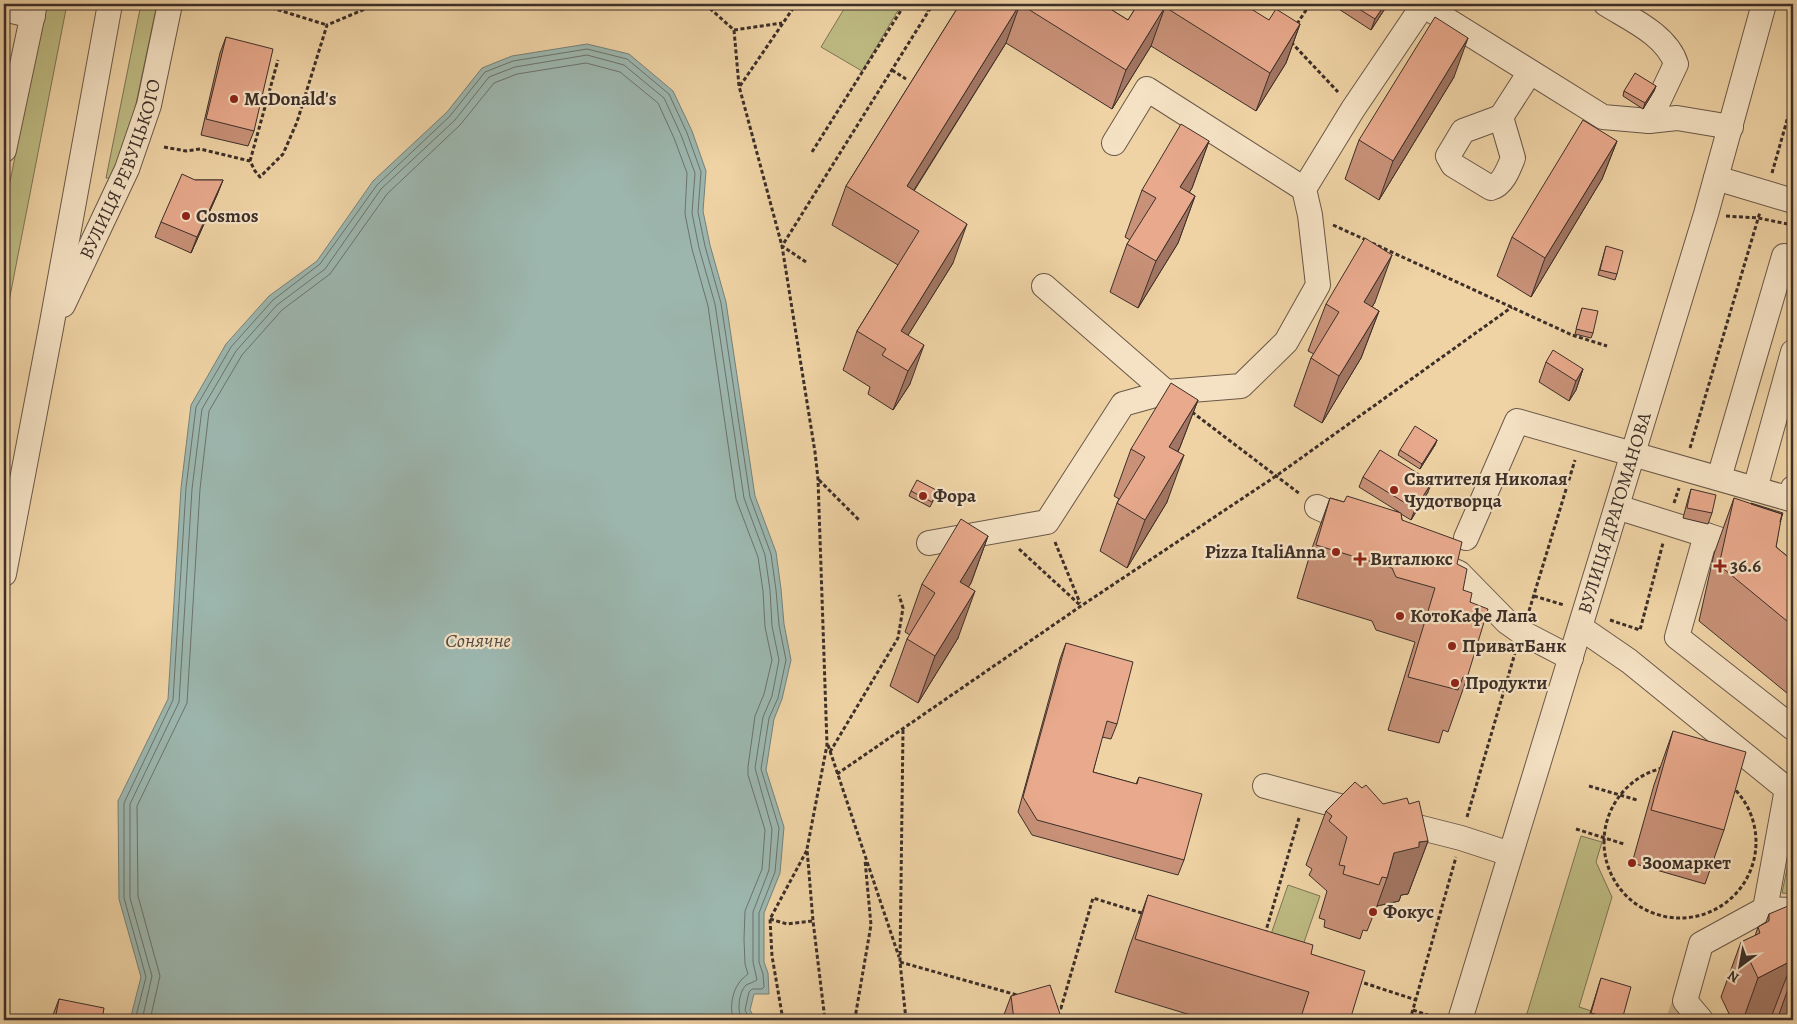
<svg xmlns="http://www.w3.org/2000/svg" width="1797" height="1024" font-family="Alegreya,serif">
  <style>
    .green { fill: #bebb83; stroke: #7e7556 }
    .water { fill: #9cb6ae; stroke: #768079 }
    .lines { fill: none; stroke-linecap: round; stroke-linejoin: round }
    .shore { stroke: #6c726c; stroke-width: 1 }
    .minor-tunnel { stroke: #cbb28c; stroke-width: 24; stroke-dasharray: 24 12; stroke-linecap: butt }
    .minor-casing { stroke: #6a5848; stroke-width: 26 }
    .path { stroke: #3d2f29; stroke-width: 3; stroke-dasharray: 4 2.5; stroke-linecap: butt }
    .minor { stroke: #f5e2c4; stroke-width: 24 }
    .wall { fill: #c89178; stroke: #3d2f29 }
    .shaded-wall { fill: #a27662; stroke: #3d2f29 }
    .building { fill: #e8a98c; stroke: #3d2f29 }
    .poi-dot { fill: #8f2418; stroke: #f5e2c4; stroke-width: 2 }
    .labels { text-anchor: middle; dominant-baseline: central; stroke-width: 4.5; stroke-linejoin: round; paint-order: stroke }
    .poi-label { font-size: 19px; font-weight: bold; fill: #3d2f29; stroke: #f5e2c4; text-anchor: start }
    .street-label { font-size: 19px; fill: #3d2f29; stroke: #f5e2c4 }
    .water-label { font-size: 20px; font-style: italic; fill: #504a44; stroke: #f5e2c4 }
  </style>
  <rect width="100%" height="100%" fill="#efd3a5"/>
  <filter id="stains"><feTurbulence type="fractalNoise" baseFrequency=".004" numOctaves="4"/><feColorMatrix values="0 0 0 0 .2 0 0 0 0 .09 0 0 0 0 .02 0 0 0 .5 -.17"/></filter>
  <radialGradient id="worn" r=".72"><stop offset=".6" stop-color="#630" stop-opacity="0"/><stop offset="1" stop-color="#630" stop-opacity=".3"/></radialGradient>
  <!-- green -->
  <path class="green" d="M46,4H67L4,327V211Z
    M141,4H157L136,104L125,144L110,178H106Z
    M847,4H895L900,7L862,71L821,47Z
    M1581,836L1602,842L1596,862L1612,897L1579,1007L1620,1020H1525Z
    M1793,840V894L1782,893Z
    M1288,885L1320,896L1301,951L1269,940Z"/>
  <!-- water -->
  <path class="water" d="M587,44L629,54L673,91L692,131L706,171L703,211L710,245L726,302L755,496L776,552L781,589L784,624L791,660L782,699L774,719L766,770L784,827L780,873L764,913V962L768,973L769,994H754L750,1010L756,1020H130L141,977L119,899L118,801L168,699L181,488L191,405L226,344L269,296L317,261L373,181L447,112L482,68L512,56Z"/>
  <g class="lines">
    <!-- shore -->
    <path class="shore" d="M135,1020L146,977L124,898V803L173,700L186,488L196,407L231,347L273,300L320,264L377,185L450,116L485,72L513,61L587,49L627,59L669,94L687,133L701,172L698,212L705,246L721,303L750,497L771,554L776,590L779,625L786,660L778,698L769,718L761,769L779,828L775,872L759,913V962L763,974L764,987L762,989H752L749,992L745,1010L750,1020
      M142,1020L152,976L130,898V804L179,702L192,489L202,409L236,351L277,305L325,269L381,189L455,120L489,77L515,67L587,55L624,65L664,98L681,135L695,173L692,213L699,248L715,304L744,498L765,555L770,590L772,626L779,660L772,696L763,717L755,768L772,829L769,870L753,912V962L757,980C754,982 750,983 746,985C738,993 737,1012 742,1020
      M150,1020L160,976L138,896L137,806L187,703L200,489L209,411L242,355L282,310L330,274L387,194L460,125L494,83L517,74L586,63L620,72L658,103L674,138L687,173L685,214L692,249L708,306L736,499L758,557L763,591L765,627L772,660L764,694L755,716L748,767V775L765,830L762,869L745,911L744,939L745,964L748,974C745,977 741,979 739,983C732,992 729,1010 734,1020"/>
    <!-- minor-tunnel -->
    <path class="minor-tunnel" d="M1678,1020L1685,1001"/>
    <defs>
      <g id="minor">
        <path d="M1606,4C1630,19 1667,35 1676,64L1649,121"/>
        <path d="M1423,5L1603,117L1649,121L1677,118L1731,127"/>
        <path d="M4,9L33,16"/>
        <path d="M1501,117L1513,158C1509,168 1503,185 1491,188L1453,165L1448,156L1463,131Z"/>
        <path d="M1501,117L1530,72"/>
        <path d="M1114,143L1147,89L1304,189"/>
        <path d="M4,150L35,4"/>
        <path d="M1716,178L1793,201"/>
        <path d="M1044,286L1166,392"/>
        <path id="s1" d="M63,305L127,169L149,105L170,4"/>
        <path d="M1719,478L1784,256L1793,258"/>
        <path d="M1755,489L1793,352"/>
        <path d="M1317,507L1354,524"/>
        <path d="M1617,507L1706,535"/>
        <path d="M1466,538L1517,421L1790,499L1793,488"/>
        <path d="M929,543L1047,522L1123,404L1166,392L1241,386L1286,342L1318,285L1310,215L1304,189L1353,109L1424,4"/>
        <path d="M1751,550L1706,535L1677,637L1793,728"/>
        <path d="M1438,564L1459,573L1507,622L1521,632L1571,658"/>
        <path d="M4,574L51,328L110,4"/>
        <path d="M1581,628L1629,661L1793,794"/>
        <path d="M1265,786L1362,812"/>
        <path d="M1394,821L1461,838L1510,854"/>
        <path d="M1765,909L1793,910"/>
        <path id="s2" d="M1460,1020L1706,214L1764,4"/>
        <path d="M1701,1020L1685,1001L1701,944L1765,909L1787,789"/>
      </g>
    </defs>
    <!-- minor casing -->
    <use href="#minor" class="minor-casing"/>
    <!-- path -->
    <path class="path" d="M259,4L327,25
      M705,4L734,30L739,86L782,246L815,452L818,479L827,745L807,849L813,921L825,1020
      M916,4L928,11
      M1297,24L1310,4
      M734,30L782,23
      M1291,42L1338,92
      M892,70L906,79
      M740,86L796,4
      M164,147L186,151L200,149L250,161L255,171L260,177L283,154L297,122L327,25L377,4
      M812,152L905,4
      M250,161L278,60
      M1772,173L1793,99
      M1726,216L1758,218L1793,225
      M1333,225L1366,240
      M1372,243L1572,335L1607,346
      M806,262L782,246L933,4
      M1192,412L1300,494
      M1690,448L1760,212
      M819,480L860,521
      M1674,503L1679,488
      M1055,542L1080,603
      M1019,549L1081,606
      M1534,596L1564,605
      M1529,611L1575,460
      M1610,620L1640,630L1663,543
      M903,730L900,962L906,1020
      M828,745L899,957
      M830,752L898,638L903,608L899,595
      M1604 842a76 76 0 1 1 152 0a76 76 0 1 1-152 0Z
      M837,774L1081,606L1276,476L1512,307
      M1589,786L1637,800
      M1467,817L1515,653
      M1576,829L1624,844
      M770,919L787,924L813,921
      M1265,934L1299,818
      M900,962L1017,995
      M1358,981L1416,1000
      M1054,1006L1061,1008L1093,898L1145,914
      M1413,1010L1439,1019
      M783,1020L772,956L770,919L807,850
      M856,1020L855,1018L871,925L865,860
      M1410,1020L1456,857"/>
    <!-- minor -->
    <use href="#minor" class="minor"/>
  </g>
  <!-- wall -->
  <path class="wall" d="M960,4H1102L1128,20L1138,4L1300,24L1286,63L1256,111L1151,46L1112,109L1006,43L914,191L953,263L908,335L910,384L893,410L868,394L870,387L843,370L857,331L898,265L832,225L846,186Z
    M1331,4H1388L1371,30Z
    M226,37L254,131L248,146L201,135L220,53Z
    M1454,77L1379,200L1345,179L1359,140Z
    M1656,86L1654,91L1643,109L1623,96L1624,91Z
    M1209,141L1192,188L1189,192L1195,196L1178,243L1138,308L1110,292L1127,244L1130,240L1125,237L1142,190Z
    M1617,141L1602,179L1531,297L1497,276L1512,237Z
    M195,180H223L217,195L191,253L155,237L161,222Z
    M1606,246L1617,274L1615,280L1598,275Z
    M1375,302L1372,307L1379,311L1361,358L1322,423L1294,406L1311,358L1314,354L1308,351L1326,304Z
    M1582,308L1593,333L1591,338L1575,334Z
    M1546,362L1583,369L1576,390L1569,401L1539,382Z
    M1198,400L1180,447L1178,452L1167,502L1127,568L1100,551L1117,503L1119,499L1114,496L1131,449Z
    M1437,440L1435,445L1420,469L1398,455L1400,450Z
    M1363,477L1428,492L1411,520L1401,514L1402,520L1457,564L1463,590L1470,602L1467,678L1448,732L1443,730L1439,743L1388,730L1415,642L1376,630L1372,621L1297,598L1311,551L1330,498L1344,502L1399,512L1359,487Z
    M1691,489L1712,513L1708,524L1683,518L1688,499Z
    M911,491H938L930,507L909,496Z
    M1734,498L1780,522L1776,547L1793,561V698L1699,621L1714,554Z
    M988,536L971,583L968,587L958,638L918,703L890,686L907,639L910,635L905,632L922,584Z
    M1066,643L1117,724L1111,739L1102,737L1093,772L1136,784L1139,777L1184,860L1178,875L1032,835L1018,812L1060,659Z
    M1673,731L1724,830L1705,884L1632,863L1654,785Z
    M1362,788L1383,804L1428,841L1408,894L1401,895L1399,901L1377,906L1367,931L1363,930L1360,939L1324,927L1325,920L1319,918L1327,891L1309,875L1312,869L1306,865L1326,811Z
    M1148,895L1311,954L1350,1020H1207L1115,992L1129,948Z
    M1793,910V1018L1776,1020L1772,1015L1763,1020H1732L1721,997L1741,942L1755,936L1758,927L1766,922L1769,914Z
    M1601,978L1622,1020H1588Z
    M1011,996L1061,1017L1069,1020H1002Z
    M59,999L102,1020H52L53,1015Z"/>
  <!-- shaded-wall -->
  <path class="shaded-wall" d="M1020,4L1006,43L897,217L907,186Z
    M1385,4H1388L1371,30L1375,19Z
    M1165,7L1151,46L1112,109L1126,70Z
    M1300,24L1286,63L1256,111L1270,73Z
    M1468,38L1454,77L1379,200L1393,161Z
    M1656,86L1654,91L1643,109L1645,103Z
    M1209,141L1192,188L1163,235L1180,187Z
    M1617,141L1602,179L1531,297L1545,258Z
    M223,180L217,195L191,253L197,237Z
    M1195,196L1178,243L1138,308L1156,261Z
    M967,224L953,263L892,361L901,331Z
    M1392,255L1375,302L1347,349L1364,302Z
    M1379,311L1361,358L1322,423L1339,376Z
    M924,345L910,384L893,410L908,371Z
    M1583,369L1576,390L1569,401L1576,381Z
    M1198,400L1180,447L1152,494L1169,447Z
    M1437,440L1435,445L1420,469L1422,464Z
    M1184,455L1167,502L1127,568L1145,520Z
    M1432,482L1428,492L1411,520L1415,509Z
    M988,536L971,583L943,630L960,582Z
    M975,591L958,638L918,703L935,656Z
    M1428,841L1408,894L1401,895L1399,901L1377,906L1387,878L1394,853L1419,842Z
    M1793,960L1772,1015L1763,1020H1743L1758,978Z
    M1793,975V1018L1777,1020Z"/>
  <!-- building -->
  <path class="building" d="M960,4H1102L1128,20L1138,4H1243L1269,20L1276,9L1300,24L1270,73L1165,7L1126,70L1020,4L907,186L967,224L901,331L924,345L908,371L882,355L886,349L857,331L919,231L846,186Z
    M1351,4H1385L1375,19Z
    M1435,17L1468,38L1393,161L1359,140Z
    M226,37L273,49L254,131L206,119Z
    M1635,73L1656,86L1645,103L1624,91Z
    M1583,120L1617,141L1545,258L1512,237Z
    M1181,124L1209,141L1180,187L1195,196L1156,261L1127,244L1156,198L1142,190Z
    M182,174L195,180H223L197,237L161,222Z
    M1365,238L1392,255L1364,302L1379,311L1339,376L1311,358L1339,312L1326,304Z
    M1606,246L1623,251L1617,274L1600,270Z
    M1582,308L1598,311L1593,333L1576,329Z
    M1553,350L1583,369L1576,381L1546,362Z
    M1171,383L1198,400L1169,447L1184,455L1145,520L1117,503L1145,457L1131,449Z
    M1415,426L1437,440L1422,464L1400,450Z
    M1380,450L1432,482L1415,509L1363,477Z
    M917,480L938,491L932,502L911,491Z
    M1691,489L1716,495L1712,513L1687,508Z
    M1347,496L1401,513L1402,520L1462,542L1457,564L1467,569L1463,590L1472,593L1470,602L1488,609L1467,678L1463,677L1458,690L1408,677L1435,588L1396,577L1392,568L1316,545L1330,498L1344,502Z
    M1734,498L1782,514L1776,547L1793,561V626L1719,565Z
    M1751,503L1783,513L1780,522L1782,514L1751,504Z
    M961,519L988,536L960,582L975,591L935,656L907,639L935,593L922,584Z
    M1066,643L1133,662L1117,724L1107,721L1093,772L1137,784L1139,777L1202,794L1184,860L1037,820L1023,797Z
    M1673,731L1746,752L1724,830L1651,810Z
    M1355,782L1362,788L1366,785L1383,804L1407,798L1409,804L1419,801L1428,841L1419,842V847L1394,853L1387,878L1382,877L1379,885L1343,874L1345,866L1339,865L1347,837L1329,821L1332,816L1326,811Z
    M1148,895L1313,945L1311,954L1365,971L1350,1020H1300L1309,992L1135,939Z
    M1788,906L1790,911L1793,910V960L1758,978L1741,942L1760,933L1758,927L1769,921V914Z
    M1601,978L1631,987L1622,1020H1615L1591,1013Z
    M1050,985L1061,1017L1069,1020H1014L1011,996Z
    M59,999L104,1008L102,1020H55Z"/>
  <!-- markers -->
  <g class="poi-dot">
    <circle cx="234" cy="99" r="5"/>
    <circle cx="186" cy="216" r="5"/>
    <circle cx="1394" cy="490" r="5"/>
    <circle cx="923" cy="496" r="5"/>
    <circle cx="1336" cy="552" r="5"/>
    <path d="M1357.5 551.5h5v5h5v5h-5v5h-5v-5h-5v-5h5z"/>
    <path d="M1717.5 558.5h5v5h5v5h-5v5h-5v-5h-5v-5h5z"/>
    <circle cx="1400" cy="616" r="5"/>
    <circle cx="1452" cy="646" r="5"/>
    <circle cx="1455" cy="683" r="5"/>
    <circle cx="1632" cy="863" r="5"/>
    <circle cx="1373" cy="912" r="5"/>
  </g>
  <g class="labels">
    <!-- poi labels -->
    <g class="poi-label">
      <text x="244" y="99">McDonald's</text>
      <text x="196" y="216">Cosmos</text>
      <text x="1404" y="479">Святителя Николая<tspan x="1404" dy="22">Чудотворца</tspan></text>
      <text x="933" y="496">Фора</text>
      <text x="1326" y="552" text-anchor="end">Pizza ItaliAnna</text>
      <text x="1370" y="559">Виталюкс</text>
      <text x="1730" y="566">36.6</text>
      <text x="1410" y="616">КотоКафе Лапа</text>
      <text x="1462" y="646">ПриватБанк</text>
      <text x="1465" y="683">Продукти</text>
      <text x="1642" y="863">Зоомаркет</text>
      <text x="1383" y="912">Фокус</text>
    </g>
    <!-- street labels -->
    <g class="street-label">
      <text stroke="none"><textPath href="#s1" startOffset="148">ВУЛИЦЯ РЕВУЦЬКОГО</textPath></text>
      <text stroke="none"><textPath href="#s2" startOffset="530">ВУЛИЦЯ ДРАГОМАНОВА</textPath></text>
    </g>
    <!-- water labels -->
    <g class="water-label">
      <text x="478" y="640">Сонячне</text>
    </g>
  </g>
  <!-- margin -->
  <rect width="1797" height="1024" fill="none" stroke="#efd3a5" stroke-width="20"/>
  <rect x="5" y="5" width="1787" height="1014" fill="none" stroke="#3d2f29" stroke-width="2.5"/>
  <rect x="10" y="10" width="1777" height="1004" fill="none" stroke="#3d2f29"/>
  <!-- north arrow -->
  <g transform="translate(1740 966) rotate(212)" stroke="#f5e2c4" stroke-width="4" paint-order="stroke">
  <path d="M0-4L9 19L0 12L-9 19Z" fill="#3d2f29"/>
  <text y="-8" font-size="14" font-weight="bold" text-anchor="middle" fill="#3d2f29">N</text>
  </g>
  <rect width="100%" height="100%" filter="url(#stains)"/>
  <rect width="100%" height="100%" fill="url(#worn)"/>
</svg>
